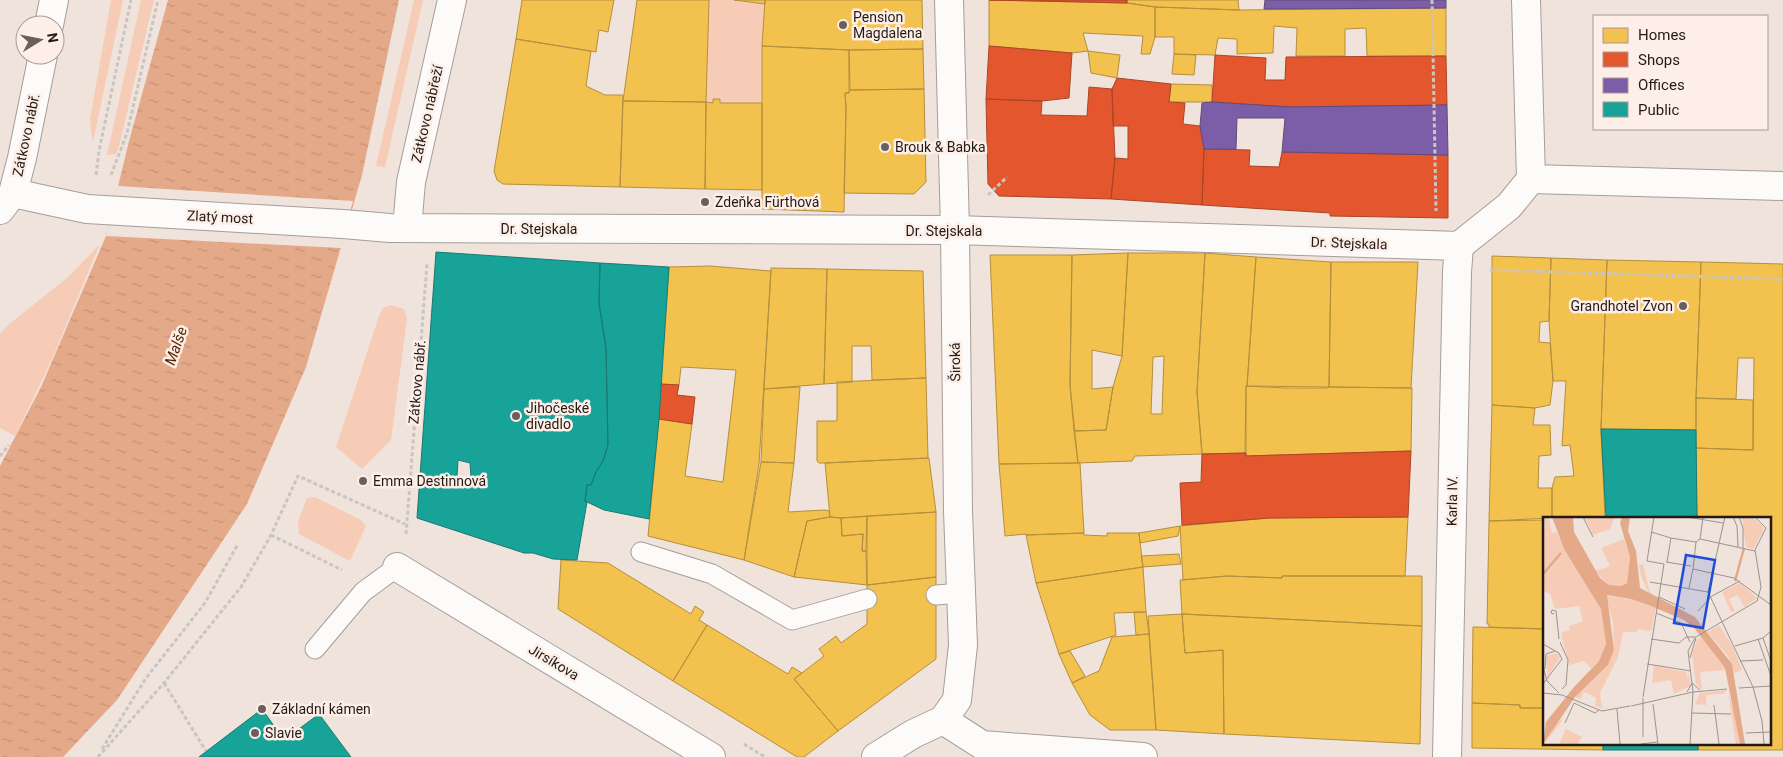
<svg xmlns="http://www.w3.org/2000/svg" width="1783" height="757" font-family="Roboto,sans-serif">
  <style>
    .green { fill: #f6ccb6 }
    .water { fill: url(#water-ripples) }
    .pier { fill: #efe3dc }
    .homes { fill: #f2c14e; stroke: #b48f3d; fill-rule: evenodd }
    .shops { fill: #e4572e; stroke: #aa4527 }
    .offices { fill: #7b5ea7; stroke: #614a7c }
    .public { fill: #17a398; stroke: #1b7a71; fill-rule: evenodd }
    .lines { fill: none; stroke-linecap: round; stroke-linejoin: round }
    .lane-casing { stroke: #a69d98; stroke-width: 21 }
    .street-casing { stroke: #a69d98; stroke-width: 30 }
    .path { stroke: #c9c5c3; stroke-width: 3; stroke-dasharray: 4 2.5; stroke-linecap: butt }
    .lane { stroke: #fdfbfa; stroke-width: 19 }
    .street { stroke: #fdfbfa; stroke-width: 28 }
    .poi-dot { fill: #6a605b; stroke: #fdefe8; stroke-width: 2 }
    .labels { text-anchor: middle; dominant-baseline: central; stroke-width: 5; stroke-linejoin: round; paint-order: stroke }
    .poi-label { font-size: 14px; fill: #231a16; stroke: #fdefe8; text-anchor: start }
    .street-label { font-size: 14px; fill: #231a16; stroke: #fdefe8 }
    .water-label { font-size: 15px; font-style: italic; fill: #592605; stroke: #fdefe8 }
    .inset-river { fill: none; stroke: #e4a989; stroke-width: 2.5 }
    .inset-road { fill: none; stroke: #9d938d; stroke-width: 1 }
    .view { fill: #1d4ed8; fill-opacity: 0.15; stroke: #1d4ed8; stroke-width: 2.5 }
    .inset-edge { fill: none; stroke: #231a16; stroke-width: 2.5 }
  </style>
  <defs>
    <pattern id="water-ripples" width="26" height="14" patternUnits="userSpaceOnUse" patternTransform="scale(1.25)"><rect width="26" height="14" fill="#e4a989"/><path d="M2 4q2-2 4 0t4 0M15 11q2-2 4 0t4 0" fill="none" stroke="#c39176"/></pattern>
  </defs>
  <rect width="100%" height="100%" fill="#efe3dc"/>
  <!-- green -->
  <path class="green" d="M111,0H123L93,142L91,131L90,119Z
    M141,0H154L119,146L116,154L107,155Z
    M414,0H423L385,167L376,166Z
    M709,0H734L765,4L761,103H720L713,99V103L706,102Z
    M100,244L52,359L15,436L0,428V334L8,325L67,278Z
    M391,305L404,309L407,319L391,440L362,469L336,447L379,316L383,308Z
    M315,497L361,520L366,526L350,561L299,534L298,521L307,498Z"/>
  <!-- water -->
  <path class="water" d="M168,0H399L362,175L306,367L247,504L117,700L63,757H0V466L41,387L106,236L129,141Z"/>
  <!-- pier -->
  <path class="pier" d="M118,186L353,201L341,248L106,236Z"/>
  <!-- homes -->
  <path class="homes" d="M522,0H614L608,32L599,30L596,52L516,39Z
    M637,0H709L706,102L623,101Z
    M734,0H765V4Z
    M765,0H922L923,49L849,50L762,46Z
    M989,0L1127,3L1155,7V37L1150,54H1141L1143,36L1083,33L1088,51L1072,53L989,46Z
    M1127,0H1238L1239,10L1155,7L1127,3Z
    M1155,7L1239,10L1446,8V56H1367L1366,28L1345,29V56H1296L1297,28L1274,26L1273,53L1237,54V39L1218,38L1215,55L1174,54V37H1155Z
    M516,39L591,51L586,86L605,95H623L620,187L503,184L497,180L494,171Z
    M762,46L849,50V93H845L846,108L844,212L762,209Z
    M923,49L924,89L850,90L849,50Z
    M1088,51L1120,55L1117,78L1091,73Z
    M1174,54L1196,55L1194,75L1172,74Z
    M1171,84L1212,85V102H1169Z
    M924,89L926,182L914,194L844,193L846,108L845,93H849L850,90Z
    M713,99H720V103H762V190L705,189L706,102L713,103Z
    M623,101L706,102L705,189L620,187Z
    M1128,253H1205L1197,392L1202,454L1135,456L1132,461L1078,463L1074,431L1106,430L1113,387L1122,356ZM1164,356L1162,414H1151L1153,357Z
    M1128,253L1122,356L1092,350V389L1113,387L1106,430L1074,431L1070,385L1072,255Z
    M1205,253L1256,257L1247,386H1246L1245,453L1202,454L1197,392Z
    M990,255H1072L1070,385L1078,463L999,464Z
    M1492,256L1551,258L1549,321L1540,322L1539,342L1550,343L1553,381L1550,405L1535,408L1492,405Z
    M1256,257L1331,262L1329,387L1247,386Z
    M1551,258L1607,260L1601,429L1605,518H1552V488L1555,477L1574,476L1570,445L1562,446L1566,381H1553L1549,321Z
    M1607,260L1701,262L1696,398V430L1601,429Z
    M1331,262H1418L1411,388L1329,387Z
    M1701,262L1783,264V750H1698V743H1769V518H1697L1696,448L1753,450L1754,358H1738L1736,399L1696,398Z
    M710,266L771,271L759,464L744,560L648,536L659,419L692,424L685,476L723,482L736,370L681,367L679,385L660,384L669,267Z
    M771,268L827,269L824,384L764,389Z
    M827,269L923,271L926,378L872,380L871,346H852V382L824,384Z
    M926,378L928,458L825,463H819L817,461V421H837V382Z
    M1246,386L1286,388H1327L1329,387L1412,388L1411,451L1246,456Z
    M800,387L794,463L761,462L764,389Z
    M1696,398L1753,400V450L1696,448Z
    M1492,405L1535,408L1533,425H1550L1551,455L1539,456L1538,488H1552V518L1489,521Z
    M929,458L936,512L841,518L830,517L825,463Z
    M761,462L794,463L788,512L825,510L829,511L830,517L807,521L794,577L744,560Z
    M1080,463L1084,533L1026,535V534L1005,536L999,464Z
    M936,512V577L867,585V516Z
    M867,516L866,551H862L863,534L842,536L841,518Z
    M830,517L841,518L842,536L863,534L862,551H866L867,585L794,577L807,521Z
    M1408,517L1405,576H1282V578L1227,576L1183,580L1180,526L1269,518Z
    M1544,520V629L1489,627V624H1487L1489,521Z
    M1180,526L1178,536L1140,543L1139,533Z
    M1084,533V535L1107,536V533H1139L1143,567L1036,583L1026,535Z
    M1179,554L1181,564L1143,567L1141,556Z
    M561,560L608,563L691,614L695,606L704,612L699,620L707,625L673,681L558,609Z
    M1143,567L1146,612L1114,613L1116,635L1059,654L1036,583Z
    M1227,576L1282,578V576H1422V626L1182,614L1180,580Z
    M936,577V659L838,731L794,679L824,656L819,649L836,636L841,643L867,624V585Z
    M1134,612H1146L1149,634L1136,635Z
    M1182,614L1422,626L1420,744L1224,734L1223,650L1185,653Z
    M1182,614L1185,653L1223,650L1224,734L1156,730L1148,616Z
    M707,625L788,674L792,667L802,673L794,679L838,731L804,757H797L673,681Z
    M1473,627L1544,629V708H1520V705L1472,703Z
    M1149,634L1156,730H1110L1090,715L1072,683L1099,671L1112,637Z
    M1070,651L1085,676L1072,683L1059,654Z
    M1472,703L1520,705V708H1544V743H1603V750L1472,748Z"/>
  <!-- shops -->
  <path class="shops" d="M989,0H1127V3Z
    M989,46L1072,53L1069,98L1042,101L986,99Z
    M1215,55L1266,58L1265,80H1285L1286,57L1446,56L1447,105L1289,107L1212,102Z
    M1117,78L1171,84L1169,102L1185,103L1183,124L1200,126L1204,149L1202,205L1111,199L1115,158L1128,159V126H1113L1112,89Z
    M1089,87L1112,89L1115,158L1111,199L999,196L988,184L986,99L1042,101L1041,115L1087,116Z
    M1204,149L1250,150L1249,166L1279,167L1282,152L1448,155V218L1330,216V213L1202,205Z
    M660,384L679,385L677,395L695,397L692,424L659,419Z
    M1411,451L1408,517L1269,518L1182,525L1180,483L1201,482L1202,454L1246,453V456Z"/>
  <!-- offices -->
  <path class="offices" d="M1265,0H1446V8L1264,9Z
    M1212,102L1289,107L1447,105L1448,155L1282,152L1285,118H1237L1236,149H1204L1200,126L1202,103Z"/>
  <!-- public -->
  <path class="public" d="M436,252L600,263L599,303L606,348L608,445L603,461L596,472L591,485H587L585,501L587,502L577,560L553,559L533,553H524L417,518ZM458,460L470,463L471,477L457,478Z
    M600,263L669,267L659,419L649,519L604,510L585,501L587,485H591L596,472L603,461L608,445L606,348L599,303Z
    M1601,429L1696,430L1697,518H1606Z
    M262,709L284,740L319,714L351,757H199Z
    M1603,743H1698V750H1603Z"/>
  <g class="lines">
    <defs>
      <path id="lane" d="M641,552L712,574L792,620L867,599
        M936,595L961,593
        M315,649L363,592L397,567"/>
      <path id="street" d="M49,25L54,0
        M1531,179L1783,186
        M13,193L87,209L343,224L390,228L955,230L1459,246
        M0,210L13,193L22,158L43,55
        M407,228L411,182L452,0
        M1459,246L1509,206L1531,179L1526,0
        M397,567L711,757
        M943,720L957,700L963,645L958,511L955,230L949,0
        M943,720L982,745L1143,757
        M876,757L913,734L943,720
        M1447,757L1457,272L1459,246"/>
    </defs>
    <!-- lane casing -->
    <use href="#lane" class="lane-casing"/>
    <!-- street casing -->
    <use href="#street" class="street-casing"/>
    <!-- path -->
    <path class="path" d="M1432,0L1436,211
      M96,175L99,151L131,0
      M111,175L127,133L158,0
      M988,195L1007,177
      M1490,270L1783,279
      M0,456L9,445
      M406,534L427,264
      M271,535L342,570
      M164,683L206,751
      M744,744L765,757
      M102,749L146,678L205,603L238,544
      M98,757L164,683L241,587L271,535L298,476L405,524"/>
    <!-- lane -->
    <use href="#lane" class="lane"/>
    <!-- street -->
    <use href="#street" class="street"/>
  </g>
  <!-- markers -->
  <g class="poi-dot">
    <circle cx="843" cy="25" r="5"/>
    <circle cx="885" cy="147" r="5"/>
    <circle cx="705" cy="202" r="5"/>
    <circle cx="1683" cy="306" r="5"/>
    <circle cx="516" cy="416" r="5"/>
    <circle cx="363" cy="481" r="5"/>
    <circle cx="262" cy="709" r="5"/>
    <circle cx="255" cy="733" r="5"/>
  </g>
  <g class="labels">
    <!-- poi labels -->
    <g class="poi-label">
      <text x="853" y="17">Pension<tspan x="853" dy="16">Magdalena</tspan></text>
      <text x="895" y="147">Brouk &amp; Babka</text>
      <text x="715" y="202">Zdeňka Fürthová</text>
      <text x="1673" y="306" text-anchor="end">Grandhotel Zvon</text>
      <text x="526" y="408">Jihočeské<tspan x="526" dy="16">divadlo</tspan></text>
      <text x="373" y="481">Emma Destinnová</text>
      <text x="272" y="709">Základní kámen</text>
      <text x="265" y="733">Slavie</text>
    </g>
    <!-- street labels -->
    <g class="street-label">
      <text transform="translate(427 114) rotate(-77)">Zátkovo nábřeží</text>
      <text transform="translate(26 135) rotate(-78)">Zátkovo nábř.</text>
      <text transform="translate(220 217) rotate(3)">Zlatý most</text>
      <text x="539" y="229">Dr. Stejskala</text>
      <text x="944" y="231">Dr. Stejskala</text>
      <text transform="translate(1349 243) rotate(2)">Dr. Stejskala</text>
      <text transform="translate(955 362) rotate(-91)">Široká</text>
      <text transform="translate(417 382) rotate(-85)">Zátkovo nábř.</text>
      <text transform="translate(1452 501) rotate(-89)">Karla IV.</text>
      <text transform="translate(554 662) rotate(31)">Jirsíkova</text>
    </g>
    <!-- water labels -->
    <g class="water-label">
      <text transform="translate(176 346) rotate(-71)">Malše</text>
    </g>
  </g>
  <!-- overview -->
  <g transform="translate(1543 517)">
    <rect width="228" height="228" fill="#efe3dc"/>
    <path d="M0,0H6L11,28L4,17L0,18V9L6,7L0,8ZM42,0H71V2L67,12L50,18ZM14,136L17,140L5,160L3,139ZM111,149L143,155L145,161L146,155L147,169L131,177L128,163L109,166ZM184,173L180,177L163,178V188L152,187L157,176ZM185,175L194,204L196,227H193ZM29,184L16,204L21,201L1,227L11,207ZM23,212L39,220L35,227H16Z" fill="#f6ccb6"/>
    <path d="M199,0H209L220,9V15L210,32L203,30ZM13,15L58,92L63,127L56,144L48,151L41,144L26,148L20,125L18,116L27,113L26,109L40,104L36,89L12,92L7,77L0,73V18ZM81,22L87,40L84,66L78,69L66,68L52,54L67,49L58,31ZM100,47L107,76L106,77L98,59L96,48ZM197,66L214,81L201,90L195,78L186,82L192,94L188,95L179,75ZM63,79L88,82L113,91L108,114L94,112V115H80L75,140L57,176L59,190L63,192L52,189L53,181L46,177L40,175L38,182L32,180L65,148L71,133L70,105ZM176,108L190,130L199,153L192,156L185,139L165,115ZM158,120L183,153L157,155L159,172L153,167L149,138L154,123Z" fill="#f6ccb6"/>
    <path d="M9,0H30L31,15L57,61L66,68L78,69L84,66L87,40L77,6L79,0H87L85,14L93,34L97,71L152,100L189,147L202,227H197L182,151L152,112L141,103L108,89L88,82L64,78L71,133L65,148L32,180L0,227L3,205L31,170L56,144L63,127L58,92L21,32Z" fill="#e4a989"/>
    <path class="inset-river" d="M0,57L18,36M192,64L201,31"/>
    <path class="inset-road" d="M40,0L50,20M111,0L104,44L121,47M144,0L180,6M190,0L194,9L195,30M196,0L200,11V31M212,0L223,11M108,15L128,21L124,45M128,21L153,25M157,22L212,34M157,22L160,0M123,45L148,49M150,52L191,61L228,88M150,52L153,25L157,22M107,65L165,75M146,71L150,52M165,75L210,170L219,204L221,227M165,75L182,0M116,80L142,92M155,94L169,79L197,64M113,96L138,106L147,125M11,97L8,96L9,93L13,94L16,122M143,120H153L214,84L218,70L212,33L223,11M220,121L228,144M108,122L136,126L143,120M215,122L228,159M17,125L25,143L23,168L19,172M0,127L16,136L19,142L0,167M192,129L220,121L228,114M147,141L153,121M197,144L220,143M104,147L148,154M0,149L4,164L16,176M2,152L3,137L12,134M196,171L228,169M144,175L149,166L157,173M0,176L19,178L59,194L87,189M100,180L121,47M100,181V220M110,187L115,227M171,188L176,227M88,189L150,175L184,172M74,192L77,227M148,196L188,197M22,206L31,186L52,196L56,193M203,216L228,215M98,227L114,225M147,227L150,175L145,134L152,121"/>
    <path class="view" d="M143,38L172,43L160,111L131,106Z"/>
    <rect width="228" height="228" class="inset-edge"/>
  </g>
  <!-- legend -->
  <rect x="1593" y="15" width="175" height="115" fill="#fdefe8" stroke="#a69a94"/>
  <rect x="1603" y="28" width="25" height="15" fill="#f2c14e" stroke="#a69a94"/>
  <text x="1638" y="40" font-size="15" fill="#231a16">Homes</text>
  <rect x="1603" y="52" width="25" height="15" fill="#e4572e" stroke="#a69a94"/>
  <text x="1638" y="65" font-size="15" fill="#231a16">Shops</text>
  <rect x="1603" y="78" width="25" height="15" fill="#7b5ea7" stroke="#a69a94"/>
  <text x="1638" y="90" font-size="15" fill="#231a16">Offices</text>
  <rect x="1603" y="102" width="25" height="15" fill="#17a398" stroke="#a69a94"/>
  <text x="1638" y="115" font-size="15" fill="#231a16">Public</text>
  <!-- north arrow -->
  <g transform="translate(40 40) rotate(80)"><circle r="24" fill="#fdefe8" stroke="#a69a94"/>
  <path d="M0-4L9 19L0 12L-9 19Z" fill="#6a605b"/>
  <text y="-8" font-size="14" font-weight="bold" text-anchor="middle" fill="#231a16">N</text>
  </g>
</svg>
